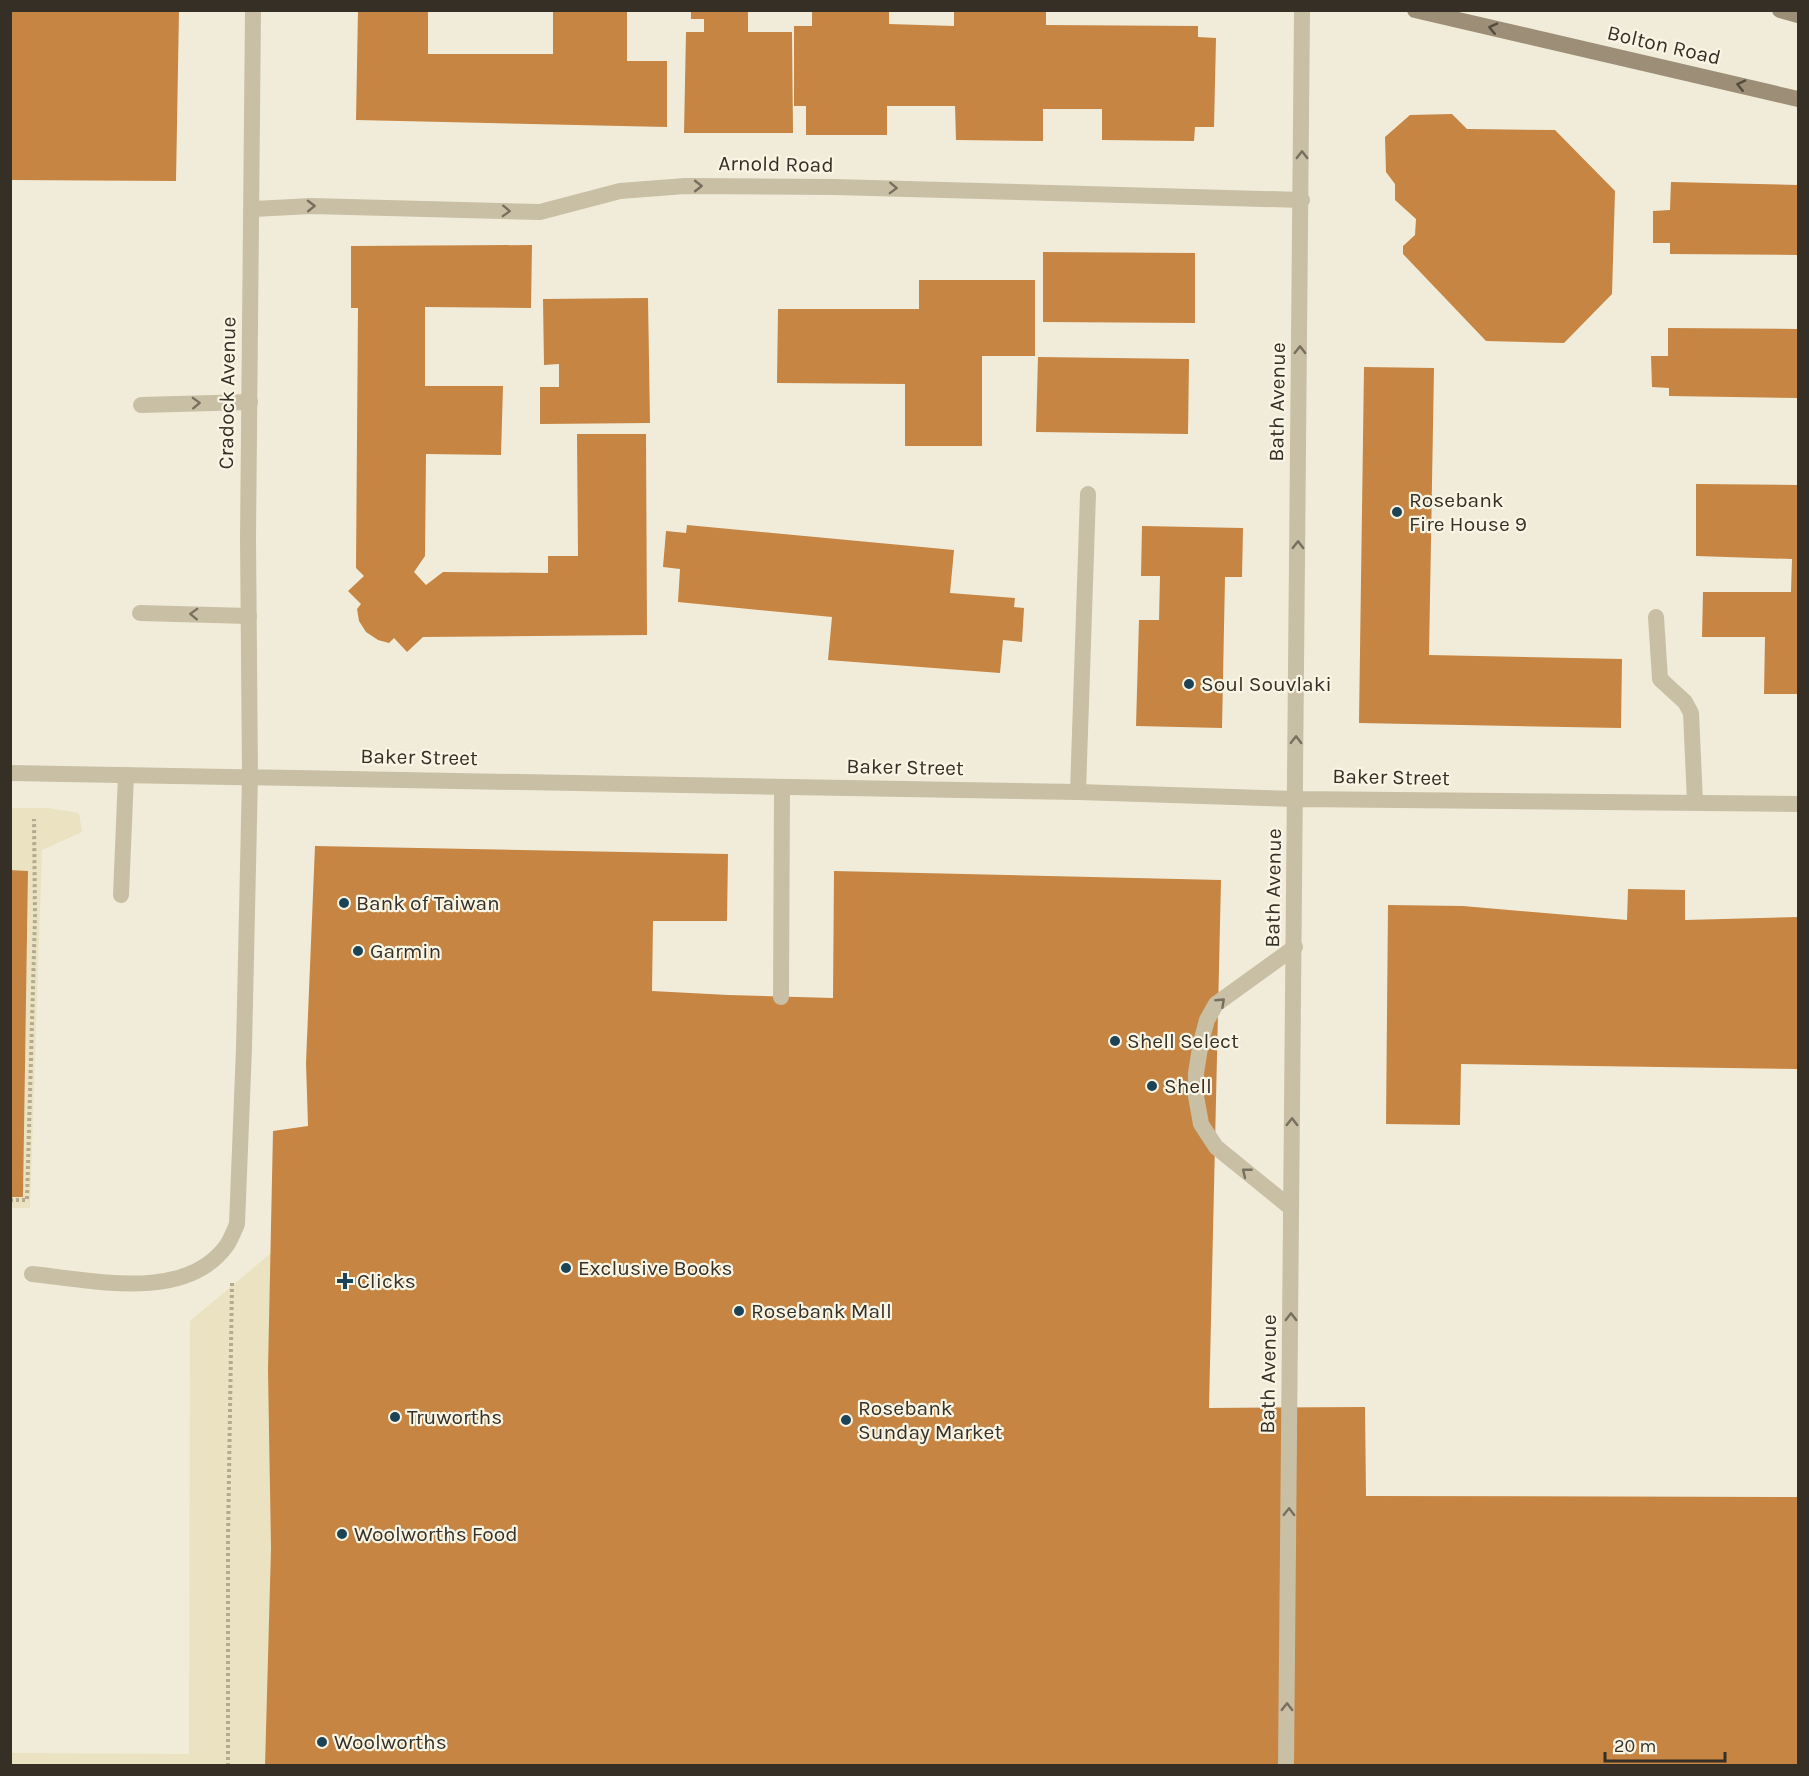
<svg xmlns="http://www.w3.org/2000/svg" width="1809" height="1776" font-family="Karla,sans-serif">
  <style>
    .plaza { fill: #eae2c0 }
    .building { fill: #c68542 }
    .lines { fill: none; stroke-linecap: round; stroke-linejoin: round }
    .path { stroke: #b5a98f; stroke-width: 4; stroke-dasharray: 3 3; stroke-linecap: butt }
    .service { stroke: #c9bfa5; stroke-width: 16 }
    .minor { stroke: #c9bfa5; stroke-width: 16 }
    .secondary { stroke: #9d8f77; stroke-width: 16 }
    .oneway { stroke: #544c3e }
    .oneway2 { stroke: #78705f }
    .poi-dot { fill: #1c4356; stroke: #f9f5e5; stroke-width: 2 }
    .labels { text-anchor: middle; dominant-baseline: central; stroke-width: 4.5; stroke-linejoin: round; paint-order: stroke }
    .street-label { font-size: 21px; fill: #352f26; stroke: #f9f5e5 }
    .poi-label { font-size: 21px; fill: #352f26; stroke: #f9f5e5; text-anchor: start }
  </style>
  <rect width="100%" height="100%" fill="#f1ecd9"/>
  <!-- plaza -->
  <path class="plaza" d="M11,808H48L79,813L82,832L42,850L30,1208H11V1197H23L28,871L11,870Z
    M271,1253L269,1330L271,1552L265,1765L11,1766V1753L189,1754L190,1321Z"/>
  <!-- building -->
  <path class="building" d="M10,10H179L176,181L10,180Z
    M358,10H428V54H553V10H627V61H667V127L356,120Z
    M691,10H748V32H792L793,133H684L686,32H704V19H691Z
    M812,10H889V24L954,26V10H1046V25L1198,26V37L1216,38L1214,127H1195L1194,141L1102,140V109H1043V141L956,140L955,106H887V135H806V106H794V26H812Z
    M1452,114L1467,129L1555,130L1615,191L1612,294L1564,343L1486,341L1403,254V246L1415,235L1416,219L1395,200V184L1386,172L1385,137L1410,115Z
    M1671,182L1798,185V255L1670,254V243H1653V211L1670,210Z
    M532,245L531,308L425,307V386H503L501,455L426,454L425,556L414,572L426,585L443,572L548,573V556H578L577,434H646L647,635L423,637L407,652L394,638L389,643L378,640L366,632L359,621L357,609L361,604L348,591L364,576L356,568L358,308H351V246Z
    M1043,252L1195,253V323L1043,322Z
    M919,280H1035V356H982V446H905V384L777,383L778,309H919Z
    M648,298L650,423L540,424V387H559V364L544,365L543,299Z
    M1668,328L1798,329V398L1669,396V388L1652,387L1651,356H1668Z
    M1038,357L1189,359L1188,434L1036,432Z
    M1364,367L1434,368L1429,655L1622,659L1621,728L1359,723Z
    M1696,484L1798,485V694H1764L1765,637H1702L1703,592H1791L1792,559L1696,556Z
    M687,525L954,550L950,593L1015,598L1014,607L1024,608L1022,642L1003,640L1000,673L828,660L832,617L678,602L680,569L663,567L666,531L686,533Z
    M1142,526L1243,528L1242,577H1225L1222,728L1136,726L1139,620H1159L1160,576H1141Z
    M315,846L728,854L727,921H653L652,991L728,995L833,998L834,871L1221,880L1209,1408L1365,1407L1366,1496L1798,1497V1766H265L271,1548L268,1370L273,1131L308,1126L306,1063Z
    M10,870L28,871L23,1197H10Z
    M1628,889L1685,890V920L1798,917V1069L1461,1064L1460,1125L1386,1124L1388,905L1463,906L1627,920Z"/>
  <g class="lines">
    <!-- path -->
    <path class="path" d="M10,1200H27L35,917L34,819
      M228,1766V1539L232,1283"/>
    <!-- service -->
    <path class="service" d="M252,209L311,206L540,212L620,191L685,186L834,187L1302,200
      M141,405L250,402
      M140,613L249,616
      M1656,617L1660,679L1685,702L1691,713L1695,802
      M1078,792L1088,494
      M121,895L126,775
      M781,997L782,787
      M1291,1208L1216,1147L1201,1124L1196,1096V1073L1201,1042L1207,1020L1216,1004L1295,947
      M32,1274C92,1280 186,1303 227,1245C231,1239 234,1231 237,1224L244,1048L250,776"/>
    <!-- minor -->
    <path class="minor" d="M10,773L1078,792L1296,799L1798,804
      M250,776L248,538L253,10
      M1286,1766L1302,10"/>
    <!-- secondary -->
    <path class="secondary" d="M1415,10L1798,99
      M1780,10L1798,15"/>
  </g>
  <!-- one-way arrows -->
  <defs><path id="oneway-chevron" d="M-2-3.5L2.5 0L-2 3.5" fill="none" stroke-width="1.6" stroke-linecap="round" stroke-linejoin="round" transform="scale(1.5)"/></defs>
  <g class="oneway">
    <use href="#oneway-chevron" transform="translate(1493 28) rotate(-167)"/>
    <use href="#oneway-chevron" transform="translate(1741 85) rotate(-167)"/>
  </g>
  <g class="oneway2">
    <use href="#oneway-chevron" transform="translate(1302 155) rotate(-90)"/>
    <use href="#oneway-chevron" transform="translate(698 186)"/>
    <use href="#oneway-chevron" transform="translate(893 188) rotate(2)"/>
    <use href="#oneway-chevron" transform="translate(311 206) rotate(-1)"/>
    <use href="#oneway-chevron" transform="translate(506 211) rotate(2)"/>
    <use href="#oneway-chevron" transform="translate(1300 350) rotate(-89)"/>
    <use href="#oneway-chevron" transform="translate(196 403) rotate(-2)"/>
    <use href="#oneway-chevron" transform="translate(1298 545) rotate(-89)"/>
    <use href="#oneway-chevron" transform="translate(194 614) rotate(-178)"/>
    <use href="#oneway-chevron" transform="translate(1296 740) rotate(-89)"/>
    <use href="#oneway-chevron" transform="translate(1221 1002) rotate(-43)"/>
    <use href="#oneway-chevron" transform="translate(1292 1122) rotate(-89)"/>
    <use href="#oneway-chevron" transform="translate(1246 1172) rotate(-141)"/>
    <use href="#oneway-chevron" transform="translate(1291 1317) rotate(-90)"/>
    <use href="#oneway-chevron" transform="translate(1289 1512) rotate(-89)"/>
    <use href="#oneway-chevron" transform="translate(1287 1707) rotate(-89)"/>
  </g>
  <!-- markers -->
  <g class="poi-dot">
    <circle cx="1397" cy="512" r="6"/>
    <circle cx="1189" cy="684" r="6"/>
    <circle cx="344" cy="903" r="6"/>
    <circle cx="358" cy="951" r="6"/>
    <circle cx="1115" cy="1041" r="6"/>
    <circle cx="1152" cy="1086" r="6"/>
    <circle cx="566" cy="1268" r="6"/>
    <path d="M342 1272h6v6h6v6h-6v6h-6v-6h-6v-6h6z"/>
    <circle cx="739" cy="1311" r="6"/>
    <circle cx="395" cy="1417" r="6"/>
    <circle cx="846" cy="1420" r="6"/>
    <circle cx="342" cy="1534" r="6"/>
    <circle cx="322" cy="1742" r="6"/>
  </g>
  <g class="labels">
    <!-- street labels -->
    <g class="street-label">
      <text transform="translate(1664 45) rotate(13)">Bolton Road</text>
      <text transform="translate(776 164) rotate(1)">Arnold Road</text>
      <text transform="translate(227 393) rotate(-89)">Cradock Avenue</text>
      <text transform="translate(1277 402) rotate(-89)">Bath Avenue</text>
      <text transform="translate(419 757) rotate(1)">Baker Street</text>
      <text transform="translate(905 767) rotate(1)">Baker Street</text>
      <text transform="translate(1391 777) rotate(1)">Baker Street</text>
      <text transform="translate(1273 888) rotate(-89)">Bath Avenue</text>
      <text transform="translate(1268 1374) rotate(-89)">Bath Avenue</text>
    </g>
    <!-- poi labels -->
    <g class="poi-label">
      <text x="1409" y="500">Rosebank<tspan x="1409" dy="24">Fire House 9</tspan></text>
      <text x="1201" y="684">Soul Souvlaki</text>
      <text x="356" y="903">Bank of Taiwan</text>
      <text x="370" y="951">Garmin</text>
      <text x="1127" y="1041">Shell Select</text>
      <text x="1164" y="1086">Shell</text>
      <text x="578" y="1268">Exclusive Books</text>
      <text x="357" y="1281">Clicks</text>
      <text x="751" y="1311">Rosebank Mall</text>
      <text x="858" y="1408">Rosebank<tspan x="858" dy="24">Sunday Market</tspan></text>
      <text x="407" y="1417">Truworths</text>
      <text x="354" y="1534">Woolworths Food</text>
      <text x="334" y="1742">Woolworths</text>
    </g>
  </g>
  <!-- border -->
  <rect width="1809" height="1776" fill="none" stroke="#352f26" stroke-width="24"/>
  <!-- scale -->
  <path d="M1605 1752v9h120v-9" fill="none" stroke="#352f26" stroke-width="3"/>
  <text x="1614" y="1752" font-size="18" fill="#352f26" stroke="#f9f5e5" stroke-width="4.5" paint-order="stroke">20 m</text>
</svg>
